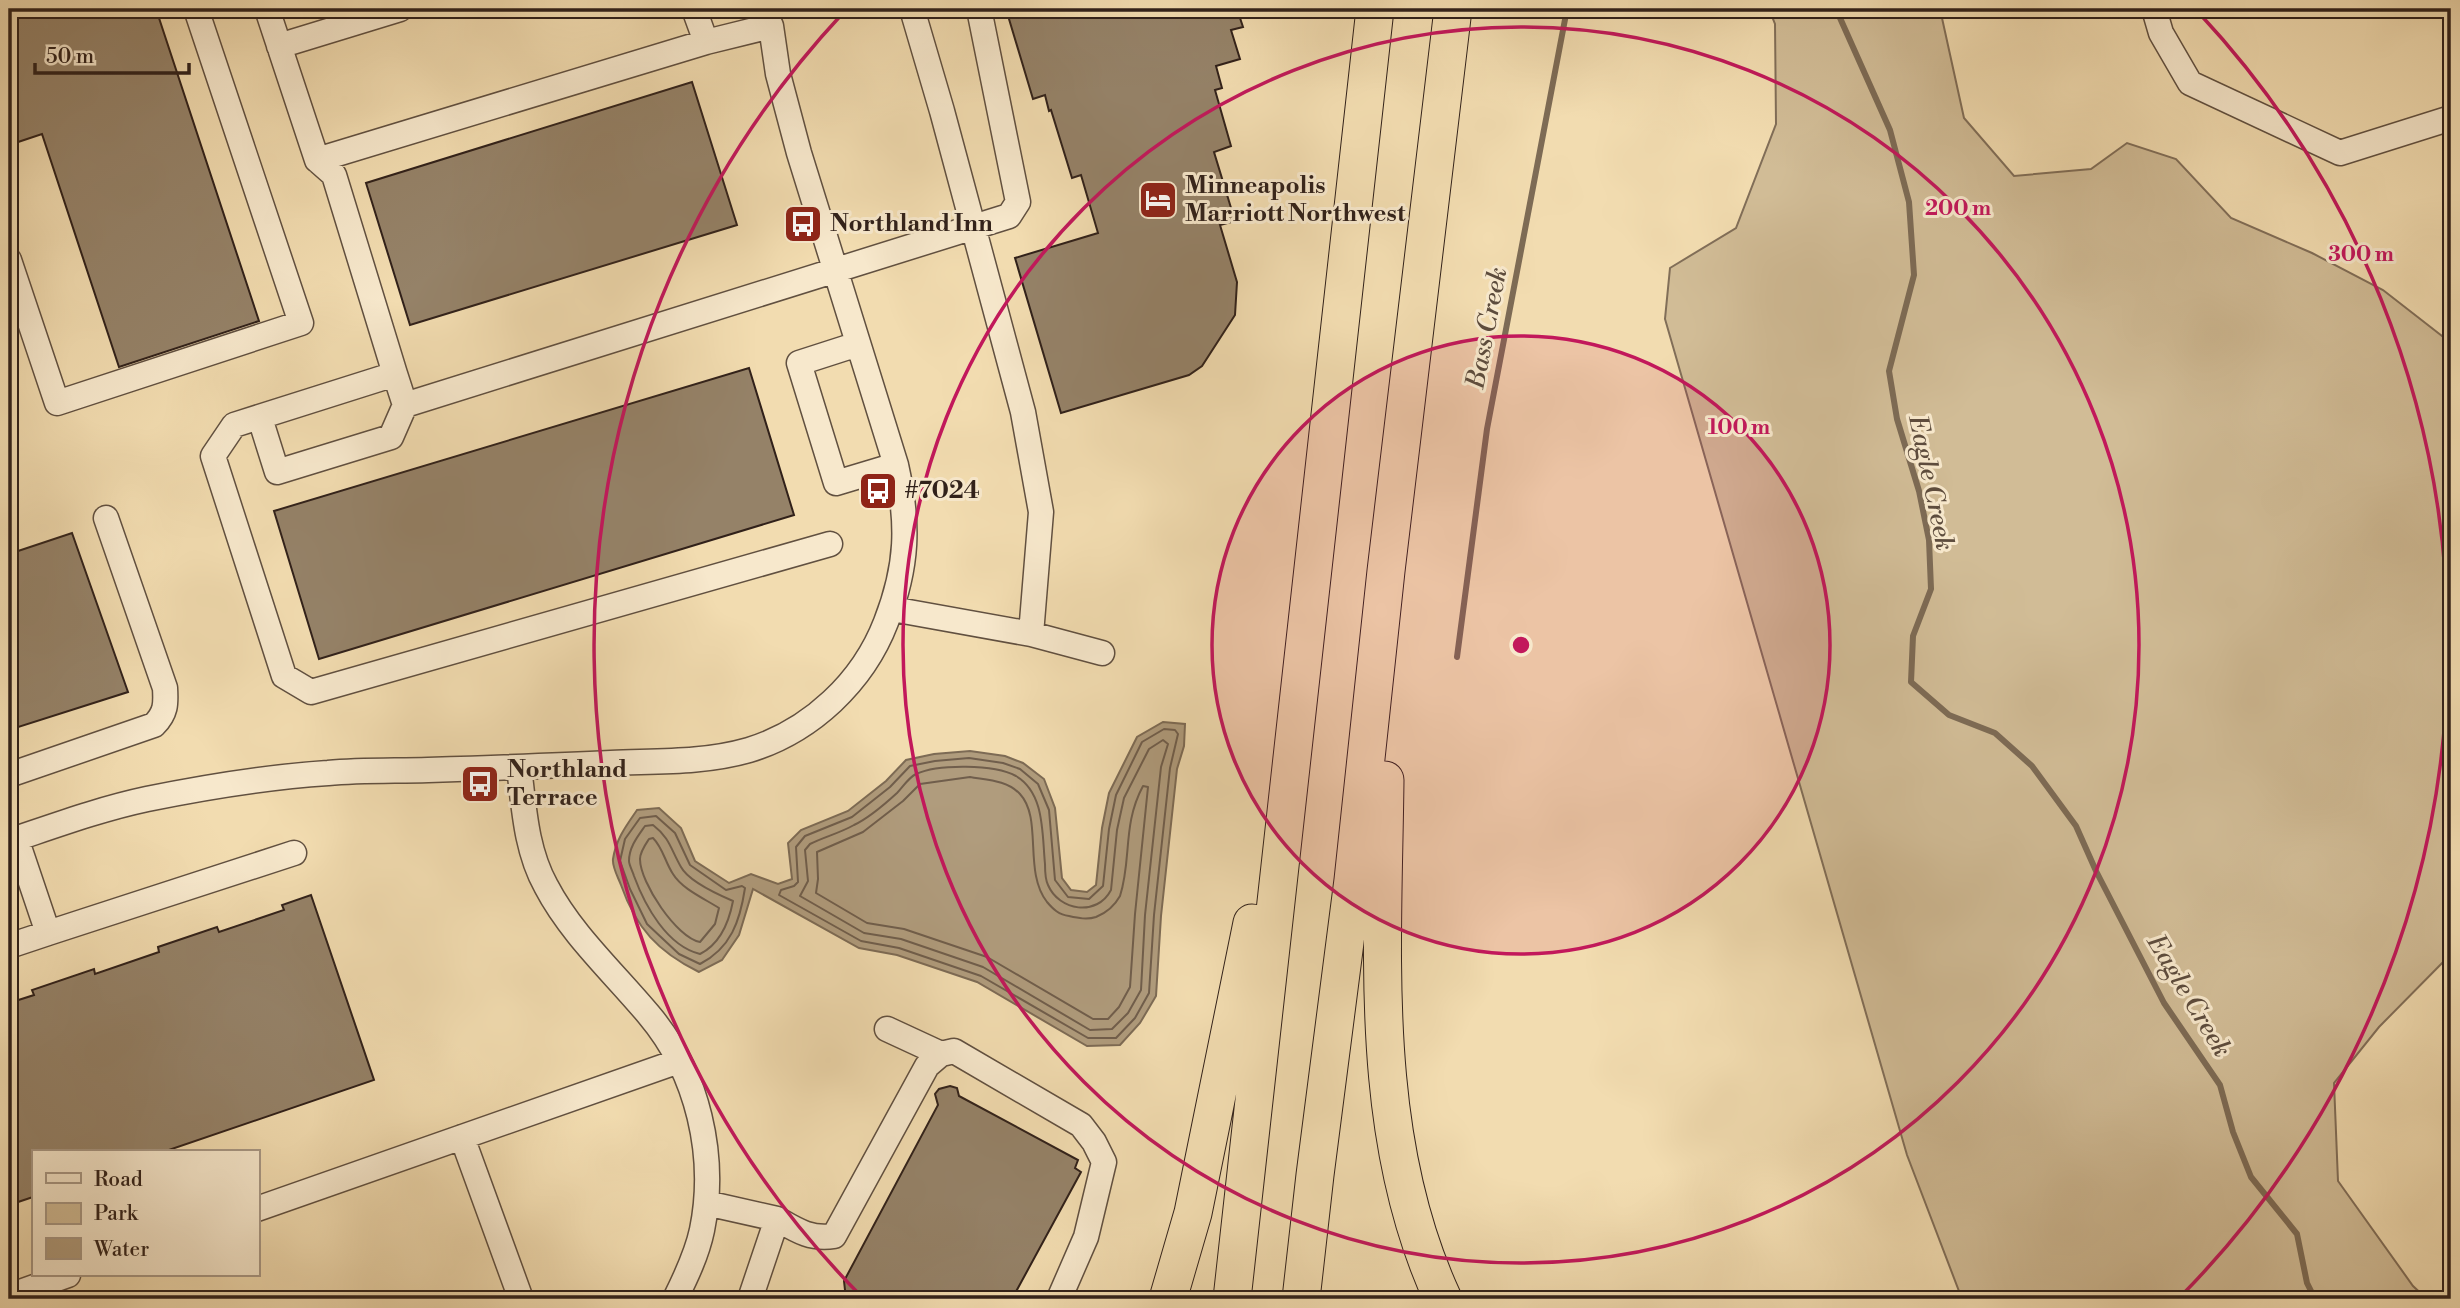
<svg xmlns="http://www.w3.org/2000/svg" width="2460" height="1308" font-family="'Libre Bodoni',serif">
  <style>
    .green { fill: #d1bc96; stroke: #816e58; stroke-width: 2 }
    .water { fill: #b09c7d; stroke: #7d6b55; stroke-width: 2 }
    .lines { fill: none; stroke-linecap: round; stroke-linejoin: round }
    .shore { stroke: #705e4c; stroke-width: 2 }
    .stream { stroke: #7d6b55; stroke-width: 6 }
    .building { fill: #958268; stroke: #31211a; stroke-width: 2 }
    .minor-casing { stroke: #615040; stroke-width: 27 }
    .highway-casing { stroke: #31211a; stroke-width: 39 }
    .minor { stroke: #f7e8cc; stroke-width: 24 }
    .highway { stroke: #f2dcb0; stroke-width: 37 }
    .ring { fill: none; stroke: #c2185b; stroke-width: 3.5 }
    .labels { text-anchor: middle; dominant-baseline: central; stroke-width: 6; stroke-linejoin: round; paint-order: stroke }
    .poi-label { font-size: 24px; font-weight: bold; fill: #31211a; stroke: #f7e8cc; text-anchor: start }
    .water-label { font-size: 26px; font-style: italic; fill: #5d4c3d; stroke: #f7e8cc }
    .centre { fill: #c2185b; stroke: #f7e8cc; stroke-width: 3.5 }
    .ring-label { font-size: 21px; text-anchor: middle; font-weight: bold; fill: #c2185b; stroke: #f7e8cc; stroke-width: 6; stroke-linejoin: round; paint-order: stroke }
  </style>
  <rect width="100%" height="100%" fill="#f2dcb0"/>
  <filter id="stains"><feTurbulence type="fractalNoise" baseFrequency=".00286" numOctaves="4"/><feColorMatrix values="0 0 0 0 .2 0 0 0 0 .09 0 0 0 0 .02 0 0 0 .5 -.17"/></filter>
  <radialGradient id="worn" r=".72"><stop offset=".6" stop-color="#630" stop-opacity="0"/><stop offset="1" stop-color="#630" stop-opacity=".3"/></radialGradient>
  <!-- green -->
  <path class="green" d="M1769,9H1940L1964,118L2014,176L2091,169L2127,143L2176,159L2231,218L2312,253L2383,290L2451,343V954L2379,1027L2334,1083L2338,1181L2413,1286L2427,1299H1962L1907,1155L1665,319L1670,268L1736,228L1776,124L1775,24Z"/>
  <!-- water -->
  <path class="water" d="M1163,722L1185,724L1184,746L1177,769L1161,916L1156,996L1140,1023L1120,1045L1087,1046L977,982L897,955L859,948L753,889L739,935L722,960L699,972C658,952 636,928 621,885C618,877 612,867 613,859C616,839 626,826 637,810L659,808L681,828L695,861L729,883L751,874L778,884L792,879L788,843L801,830L848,811L886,781L906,760L934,754L970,751L1005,756L1023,763L1044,779L1055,808L1062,878L1071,890L1087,892L1096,885L1102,828L1109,793L1137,737Z"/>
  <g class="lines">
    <!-- shore -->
    <path class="shore" d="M1164,729L1175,730L1178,734L1170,768L1154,915L1149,993L1135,1018L1116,1038H1088L981,976L899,948L861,941L779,895L781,890L794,886L798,882L796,847L805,836L852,817L890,787L910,766L935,761L969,758L1003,763L1020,769L1038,784L1049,810L1055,880L1068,897L1089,899L1103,886L1109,829L1116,795L1142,742Z
      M1163,740L1168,744L1161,767L1145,915L1141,990L1128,1013L1112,1029L1090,1030L983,967L901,939L864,933L800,896L808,881L805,850L810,844C824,837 840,833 854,825C869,818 885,804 897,793C903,787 908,778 916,774C938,764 994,764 1016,776C1045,793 1042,834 1045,864C1045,870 1045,879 1048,885C1059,911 1097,917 1111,890L1117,830L1124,798L1149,749Z
      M970,777C987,780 1007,780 1020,794C1043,819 1023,871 1047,902C1053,909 1059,915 1069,916C1078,918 1087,920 1096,917C1106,913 1115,905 1120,896C1132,859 1122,825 1143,786L1148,787L1135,914L1130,987L1119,1007L1108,1019H1093L987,957L904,929L867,923L816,893L818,879L817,852L863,832L903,801L920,784Z
      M656,816L675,833L690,865L726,890L742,886L745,888C740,921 731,948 700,964L679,954L647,924L630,889L620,861L625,839L640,818Z
      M653,825C670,838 671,850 681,867C689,882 719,895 733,901C729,922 720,944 700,954C667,946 645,906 634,876C633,872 629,865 629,861C629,847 638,836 645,826Z
      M649,839L653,838C663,848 665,862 673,874C682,889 705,899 719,908L715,924L700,942C677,938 640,883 640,859C640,852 645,845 649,839Z"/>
    <!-- stream -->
    <path class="stream" d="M1836,9L1890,130L1909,202L1914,275L1889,371L1897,419L1919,491L1929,540L1931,589L1913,636L1911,682L1949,715L1995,733L2032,766L2076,826L2096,871L2164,1003L2220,1085L2233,1132L2251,1177L2297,1234L2307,1283L2315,1299
      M1457,657L1487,429L1567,9"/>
  </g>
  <!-- building -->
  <path class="building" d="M9,9H156L259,321L119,367L42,134L9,145Z
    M1006,9H1237L1243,27L1231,30L1240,59L1216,66L1222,88L1215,90L1231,146L1214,152L1235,221L1220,225L1237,282L1235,315L1202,366L1189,375L1061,413L1015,258L1098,233L1081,175L1072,178L1051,110L1049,111L1045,95L1033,99Z
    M692,82L737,225L410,325L366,183Z
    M749,368L794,515L319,659L274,511Z
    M72,533L128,692L9,730V554Z
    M311,895L374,1080L163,1152H33V1197L9,1205V1003L34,995L32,990L94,969L95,974L159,952L158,947L217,927L219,932L284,910L282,905Z
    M950,1086L957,1088L959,1096L1078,1160L1075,1168L1081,1172L1012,1299H846L844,1281L938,1105L935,1094L939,1089Z"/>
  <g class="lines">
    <defs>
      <path id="minor" d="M267,9L317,160L334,175L395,374L234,425L213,456L284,676L311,692L830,544
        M694,9L706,42
        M2154,9L2161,33L2190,83L2340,153L2451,118
        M279,46L400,9
        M317,160L706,42L771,26
        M9,260L57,403L301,323L196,9
        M858,344L799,363L836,483L896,465
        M395,374L405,405L1009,216L1018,202L979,9
        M260,418L277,472L391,437L405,405
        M892,609L1031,634L1041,512L1023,412L942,111L912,9
        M1031,634L1102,653
        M519,767C524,808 526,850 546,886C571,934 614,973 649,1015C698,1073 717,1156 702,1230C697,1254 686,1277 675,1299
        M9,775L154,725C166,713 166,704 165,688L106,518
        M16,838L48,933L294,853
        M9,841C54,826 100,809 147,799C206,787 267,777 328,773C361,770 395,771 428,770C489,768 550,766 611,763C657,761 704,763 749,750C811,731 863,682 886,622C908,566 909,523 896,465L799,153L778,74L771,26L763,9
        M9,946L48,933
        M887,1029L941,1054
        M462,1137L521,1299
        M706,1203L777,1219L750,1299
        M257,1209L679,1061
        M777,1219C796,1230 811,1240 834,1236L927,1066L941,1054L954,1051L1081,1125L1094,1142L1104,1162L1086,1237L1059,1299
        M9,1296L68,1275"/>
      <path id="highway" d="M1385,780C1383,953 1368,1138 1443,1299
        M1168,1299L1193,1213L1252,923
        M1232,1299L1375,9
        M1301,1299L1315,1175L1353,880L1386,571L1453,9"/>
    </defs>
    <!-- minor casing -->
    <use href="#minor" class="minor-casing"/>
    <!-- highway casing -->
    <use href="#highway" class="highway-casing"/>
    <!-- minor -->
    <use href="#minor" class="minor"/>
    <!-- highway -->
    <use href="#highway" class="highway"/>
  </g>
  <!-- distance rings -->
  <circle cx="1521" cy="645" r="309" fill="#c2185b" fill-opacity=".12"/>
  <g class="ring">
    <circle cx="1521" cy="645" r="309"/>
    <circle cx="1521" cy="645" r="618"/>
    <path d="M860 1295A927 927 0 0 1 843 13M2199 13A927 927 0 0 1 2182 1295"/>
  </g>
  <!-- icons -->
  <defs>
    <symbol id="hotel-square" viewBox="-11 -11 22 22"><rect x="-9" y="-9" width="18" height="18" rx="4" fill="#8f2418" stroke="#f7e8cc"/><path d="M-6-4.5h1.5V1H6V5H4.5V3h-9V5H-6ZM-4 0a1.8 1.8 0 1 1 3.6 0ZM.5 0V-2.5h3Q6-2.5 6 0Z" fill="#fff"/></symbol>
    <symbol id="bus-square" viewBox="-11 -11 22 22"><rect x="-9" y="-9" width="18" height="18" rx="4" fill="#8f2418" stroke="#f7e8cc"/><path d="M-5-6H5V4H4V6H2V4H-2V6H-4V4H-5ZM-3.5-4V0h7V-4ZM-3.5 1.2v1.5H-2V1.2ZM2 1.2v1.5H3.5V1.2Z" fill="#fff"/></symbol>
  </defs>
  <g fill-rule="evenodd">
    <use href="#hotel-square" x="1136" y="178" width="44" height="44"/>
    <use href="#bus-square" x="781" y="202" width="44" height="44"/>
    <use href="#bus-square" x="856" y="469" width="44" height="44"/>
    <use href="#bus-square" x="458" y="762" width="44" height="44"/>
  </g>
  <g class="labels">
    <!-- poi labels -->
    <g class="poi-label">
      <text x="1185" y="186">Minneapolis<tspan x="1185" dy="28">Marriott Northwest</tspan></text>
      <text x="830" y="224">Northland Inn</text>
      <text x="905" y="491">#7024</text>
      <text x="507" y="770">Northland<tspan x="507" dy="28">Terrace</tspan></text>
    </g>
    <!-- water labels -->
    <g class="water-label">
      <text transform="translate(1487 328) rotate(-79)">Bass Creek</text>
      <text transform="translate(1931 483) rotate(78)">Eagle Creek</text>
      <text transform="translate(2189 996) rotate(59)">Eagle Creek</text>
    </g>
  </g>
  <circle cx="1521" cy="645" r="10" class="centre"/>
  <g class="ring-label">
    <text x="1958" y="215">200 m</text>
    <text x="2361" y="261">300 m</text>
    <text x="1739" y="434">100 m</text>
  </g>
  <!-- margin -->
  <rect width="2460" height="1308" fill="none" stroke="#f2dcb0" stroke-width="35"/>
  <rect x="10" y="10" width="2439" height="1287" fill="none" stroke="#31211a" stroke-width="3.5"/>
  <rect x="18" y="18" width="2425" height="1273" fill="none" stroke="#31211a" stroke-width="2"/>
  <!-- legend -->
  <rect x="32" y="1150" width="228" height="126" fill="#f7e8cc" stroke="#a89885" stroke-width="2"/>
  <rect x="46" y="1173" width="35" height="10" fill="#f7e8cc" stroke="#a89885" stroke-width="2"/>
  <text x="94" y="1186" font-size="21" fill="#31211a">Road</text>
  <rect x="46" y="1203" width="35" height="21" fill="#d1bc96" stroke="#a89885" stroke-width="2"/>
  <text x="94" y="1220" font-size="21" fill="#31211a">Park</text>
  <rect x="46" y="1238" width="35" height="21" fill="#b09c7d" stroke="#a89885" stroke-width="2"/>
  <text x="94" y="1256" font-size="21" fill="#31211a">Water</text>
  <!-- scale -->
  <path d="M35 63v10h154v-10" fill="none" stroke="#31211a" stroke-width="3.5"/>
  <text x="46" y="63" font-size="21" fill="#31211a" stroke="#f7e8cc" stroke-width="5" paint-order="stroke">50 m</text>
  <rect width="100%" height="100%" filter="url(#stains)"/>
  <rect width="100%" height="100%" fill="url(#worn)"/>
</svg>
